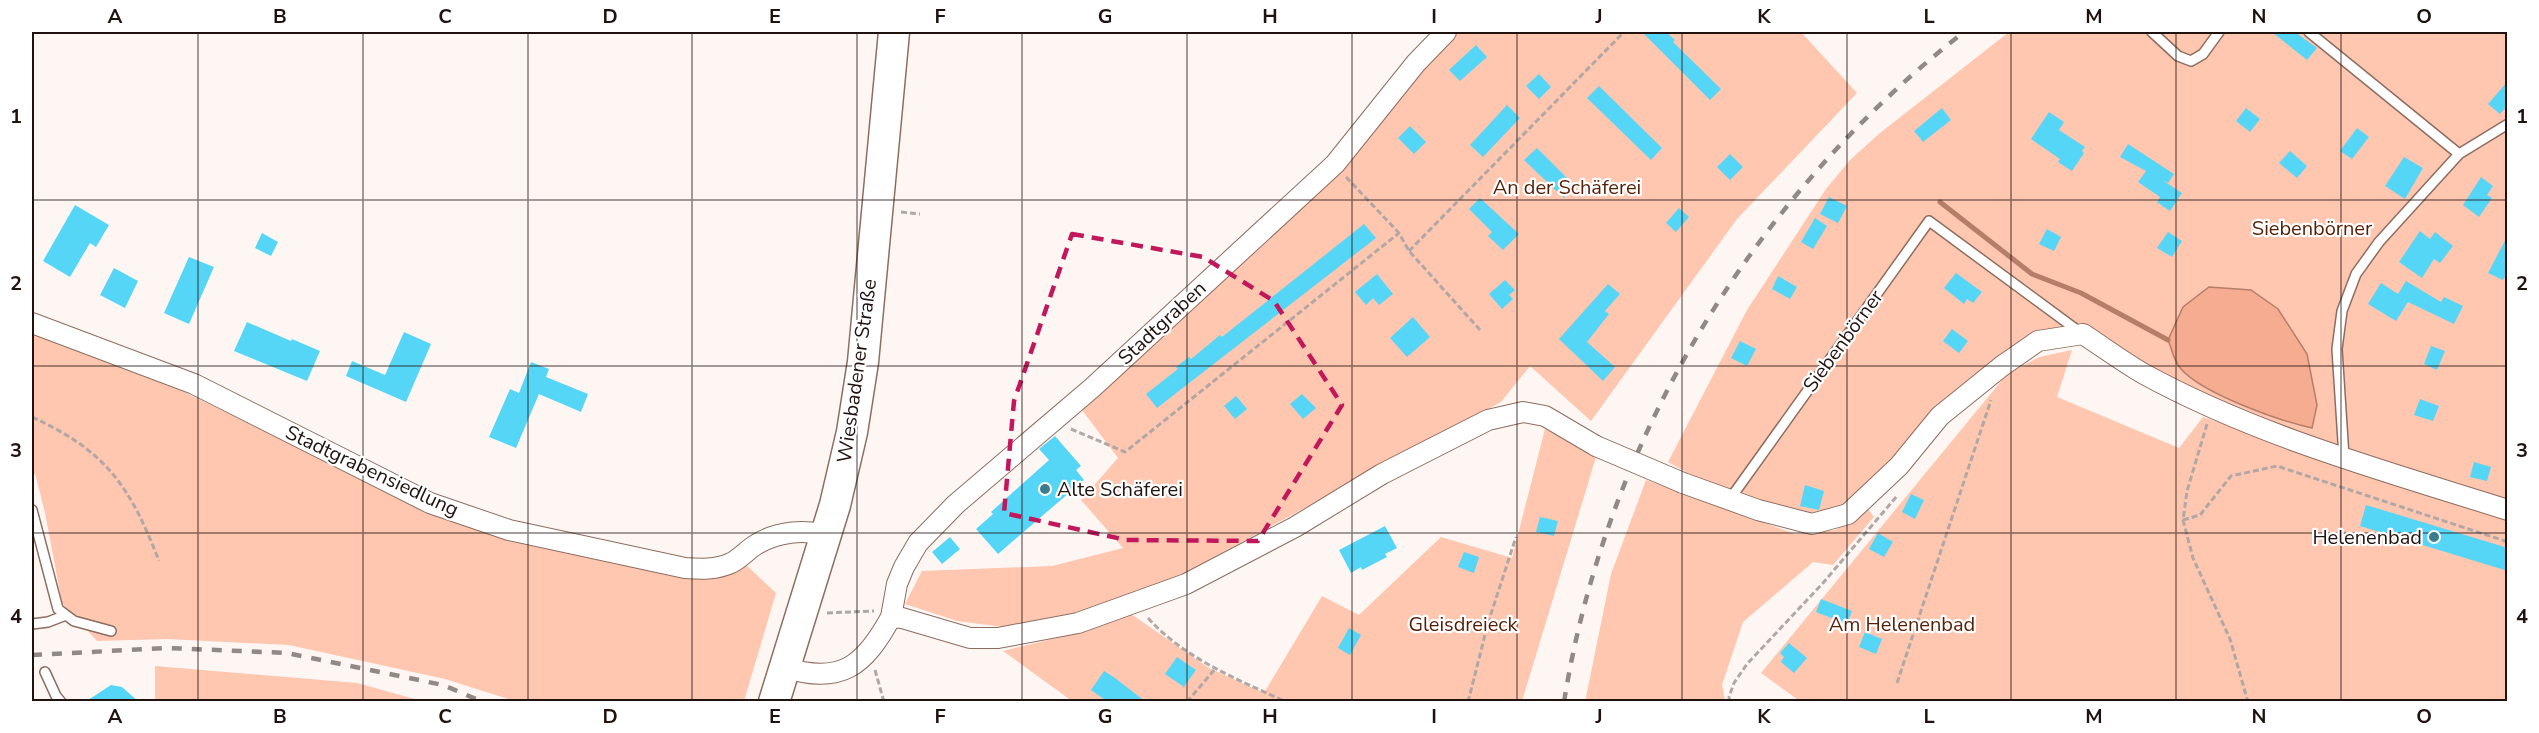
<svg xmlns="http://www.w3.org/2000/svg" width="2539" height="733" font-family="'Nunito Sans',sans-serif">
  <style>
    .green { fill: #ffc6b0 }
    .water { fill: #f6ac90; stroke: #b67e69; stroke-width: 1.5 }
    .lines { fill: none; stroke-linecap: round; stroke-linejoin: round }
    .stream { stroke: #b67e69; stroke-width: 5 }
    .building { fill: #56d6f6 }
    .lane-casing { stroke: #8d6d60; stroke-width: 12 }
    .street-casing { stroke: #8d6d60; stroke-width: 22 }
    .primary-casing { stroke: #8d6d60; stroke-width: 33 }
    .path { stroke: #b1a7a4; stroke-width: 3; stroke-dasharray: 6 3; stroke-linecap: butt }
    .lane { stroke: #fff; stroke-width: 9 }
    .street { stroke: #fff; stroke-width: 20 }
    .primary { stroke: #fff; stroke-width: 30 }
    .rail { stroke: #928884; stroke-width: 4.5; stroke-dasharray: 10 10; stroke-linecap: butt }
    .street-bridge-casing { stroke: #8d6d60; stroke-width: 22; stroke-linecap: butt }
    .street-bridge { stroke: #fff; stroke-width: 20 }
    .marked { fill: none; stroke: #c2185b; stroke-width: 4.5; stroke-dasharray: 12 8; stroke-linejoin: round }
    .grid { fill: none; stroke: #20130f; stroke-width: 1.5; stroke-opacity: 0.55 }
    .poi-dot { fill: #3b7d8e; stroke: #fff; stroke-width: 2 }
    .labels { text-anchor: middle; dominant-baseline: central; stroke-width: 4.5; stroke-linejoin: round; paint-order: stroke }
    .park-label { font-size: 20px; fill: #551e05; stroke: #fff }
    .street-label { font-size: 20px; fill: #20130f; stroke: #fff }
    .poi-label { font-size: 20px; fill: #20130f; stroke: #fff; text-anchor: start }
    .neatline { fill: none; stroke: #20130f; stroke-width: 2 }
    .grid-label { font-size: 20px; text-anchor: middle; font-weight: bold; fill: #20130f }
  </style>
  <rect width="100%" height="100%" fill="#fef6f3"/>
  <!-- green -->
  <path class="green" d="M1452,32H1801L1857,93L1737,219L1591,421L1530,366L1501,402L1166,583L1089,610L1004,627L957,621L905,604L922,571L1052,566L1123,548L1081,500L1118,458L1079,406L1335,170Z
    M2009,32H2507V502L2375,459L2208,398L2148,367L2083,329L2031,338L1848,514L1812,524L1695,477L1668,462L1747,310L1826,189L1850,160L1880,133Z
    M32,334L182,391L426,510L506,540L683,576L713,579L744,563L776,593L744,701H515L445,679L289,645L167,639L97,641L62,603L45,513L36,477L32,469Z
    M2072,350L2057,397L2179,448L2203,417L2507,517V701L1801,702L1761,673L2007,374L2039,357Z
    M1545,429L1596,457L1522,701H1072L1003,651L1081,632L1131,614L1209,668L1264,693L1322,596L1359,615L1441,537L1512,558Z
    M1646,480L1795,534L1835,530L1868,509L1874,517L1833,565L1813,562L1743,622L1722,685L1725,701L1585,702L1611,574Z
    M155,666L357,683L422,701H155Z"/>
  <!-- water -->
  <path class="water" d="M2209,287L2251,290L2278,309L2307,354L2317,405L2312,428C2280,421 2203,394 2181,369C2174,362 2172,349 2168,340L2183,307Z"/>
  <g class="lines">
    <!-- stream -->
    <path class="stream" d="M1940,202L2032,274L2081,293L2168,340"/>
  </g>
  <!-- building -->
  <path class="building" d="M1642,32H1666L1675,40L1673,42L1721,89L1710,100Z
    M2272,32H2295L2317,48L2307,60Z
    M1476,45L1487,57L1460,81L1449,70Z
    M1539,74L1551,87L1539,99L1526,86Z
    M2508,81V105L2500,114L2488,104Z
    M1599,86L1662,148L1651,160L1587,98Z
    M1507,105L1520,118L1483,157L1470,145Z
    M1942,108L1951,120L1923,142L1914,131Z
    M2246,108L2260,119L2250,132L2236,121Z
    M2049,112L2064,122L2059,130L2085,147L2082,151L2084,153L2072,171L2058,162L2060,159L2031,139Z
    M1410,126L1426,142L1414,154L1398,138Z
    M2357,128L2369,137L2352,159L2340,151Z
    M2128,144L2174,174L2168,183L2162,180L2182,193L2170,211L2157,202L2160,197L2138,182L2146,171L2120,157Z
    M1537,148L1575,186L1564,198L1524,160Z
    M2290,151L2307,166L2297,178L2279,163Z
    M1730,154L1743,167L1730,180L1717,167Z
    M2404,157L2423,168L2405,199L2385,186Z
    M2481,177L2493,186L2487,195L2492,198L2479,217L2463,205Z
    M1829,197L1847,206L1838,223L1820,214Z
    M1480,198L1519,234L1503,250L1488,236L1492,232L1469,209Z
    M75,205L109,225L96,247L90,243L70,277L43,261Z
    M1679,208L1689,217L1676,232L1666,223Z
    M1815,218L1827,226L1813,249L1801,242Z
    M1364,224L1376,238L1157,408L1146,394L1178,369L1176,367L1189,357L1191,359L1220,335L1222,337Z
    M2047,229L2061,237L2054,251L2039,244Z
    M2420,231L2430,239L2435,232L2453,246L2440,263L2434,259L2422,278L2399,262Z
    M2168,232L2182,241L2172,257L2157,248Z
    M262,233L278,242L271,256L255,248Z
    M2508,235V271L2503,280L2488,273Z
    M189,257L214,267L189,324L164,313Z
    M114,268L138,281L125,308L100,295Z
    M1956,273L1982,292L1973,303L1967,299L1964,304L1944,288Z
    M1377,274L1393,294L1379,305L1373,298L1366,305L1355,292Z
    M1778,276L1797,287L1790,299L1772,289Z
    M1505,280L1515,290L1509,295L1513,299L1502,309L1489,294Z
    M2406,281L2441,302L2444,297L2463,306L2454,324L2408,302L2396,321L2368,304L2381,283L2398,294Z
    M1608,284L1620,294L1605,311L1609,314L1587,342L1615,367L1603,381L1559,339Z
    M1413,317L1430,337L1407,357L1390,338Z
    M247,322L291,341L292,339L320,351L307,381L234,351Z
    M1952,329L1968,341L1959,353L1943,341Z
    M404,332L431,344L406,402L346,376L352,361L385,375Z
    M1740,341L1756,349L1747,366L1731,358Z
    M2431,346L2445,351L2437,370L2424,364Z
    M531,362L549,369L546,377L588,394L581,412L539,394L516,448L489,437L510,389L519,393Z
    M1302,394L1316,408L1303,419L1290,404Z
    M1236,396L1247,409L1235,419L1224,406Z
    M2420,399L2439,406L2433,421L2414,415Z
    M1055,436L1081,466L1076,470L1084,480L998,554L976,529L993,514L991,512L1049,460L1039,449Z
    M2474,462L2491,467L2487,481L2470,477Z
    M1805,485L1824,491L1819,510L1800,506Z
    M1911,494L1924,500L1915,519L1902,512Z
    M2366,505L2508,548V571L2360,526Z
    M1540,517L1558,521L1554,536L1536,532Z
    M1385,526L1397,548L1385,554L1387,557L1362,570L1361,567L1351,573L1339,550Z
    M1878,533L1893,542L1884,557L1869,549Z
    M950,537L960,549L942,564L932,552Z
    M1464,552L1479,557L1474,573L1458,567Z
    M1821,599L1852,611L1847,624L1816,612Z
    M1349,628L1361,635L1350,655L1338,648Z
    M1865,632L1882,639L1876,654L1859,647Z
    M1789,643L1807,658L1794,673L1781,662L1784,657L1780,653Z
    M1177,657L1196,670L1184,687L1165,674Z
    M1104,671L1115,678L1146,702H1108L1091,690Z
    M111,685L122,687L139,702H85Z"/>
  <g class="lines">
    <defs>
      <path id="lane" d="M2152,32L2178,56L2191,61L2203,54L2219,32
        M2309,32L2459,154
        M2344,457L2337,349L2342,311L2356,274L2379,242L2459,154L2508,124
        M1730,499L1929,221L2081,333
        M32,510L58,609L74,621L111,631
        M32,624L48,622L66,615
        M45,672L56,696L61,702"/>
      <path id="street" d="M32,323L194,384L430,503L509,530L685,568C700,569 716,570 731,563C741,558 748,549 757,544C777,532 803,529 825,535
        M1683,483L1758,510L1812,524L1848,514L1899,466L1940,416L2002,366L2038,341L2083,334C2103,347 2123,362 2144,374C2257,436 2385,471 2508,510
        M891,617L897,584L904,567L918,543L956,504L1092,388L1335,164L1416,63L1446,32
        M784,667C841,686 865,665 891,617L902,618L970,638H998L1078,623L1186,584L1295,527L1382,474L1488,420L1523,412L1545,416L1596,446"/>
      <path id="primary" d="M774,702L835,505L852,432L863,362L894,32"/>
    </defs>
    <!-- lane casing -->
    <use href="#lane" class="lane-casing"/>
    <!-- street casing -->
    <use href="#street" class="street-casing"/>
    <!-- primary casing -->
    <use href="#primary" class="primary-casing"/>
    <!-- path -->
    <path class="path" d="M1346,177L1399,233L1409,251L1480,330
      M901,212L920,214
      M1409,251L1624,32
      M32,417C106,451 130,486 159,561
      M2207,424L2187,491L2183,520L2193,558L2230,639L2248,702
      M1071,429L1125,452L1399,233
      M2183,520L2200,515L2231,476L2277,466L2508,542
      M827,613L874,611
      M1148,618C1185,659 1237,679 1286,702
      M875,670L884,702
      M1897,683L1991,400
      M1187,702L1215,669
      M1468,702L1488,623L1516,537
      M1730,702L1729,697L1734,683L1747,664L1823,583L1897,496"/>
    <!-- lane -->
    <use href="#lane" class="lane"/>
    <!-- street -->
    <use href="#street" class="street"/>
    <!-- primary -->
    <use href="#primary" class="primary"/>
    <!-- rail -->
    <path class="rail" d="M32,655L167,648L287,653L443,685L483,702
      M1564,702C1606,439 1755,194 1964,32"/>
    <defs>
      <path id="street-bridge" d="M1596,446L1683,483"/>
    </defs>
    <!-- street-bridge casing -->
    <use href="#street-bridge" class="street-bridge-casing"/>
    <!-- street-bridge -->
    <use href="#street-bridge" class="street-bridge"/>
  </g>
  <!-- marked area -->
  <path class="marked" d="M1072,234L1203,257L1274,301L1342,405L1258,541L1126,540L1004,513L1014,401Z"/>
  <!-- grid -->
  <path class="grid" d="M198,32V702M363,32V702M528,32V702M692,32V702M857,32V702M1022,32V702M1187,32V702M1352,32V702M1517,32V702M1682,32V702M1847,32V702M2011,32V702M2176,32V702M2341,32V702M32,200H2508M32,366H2508M32,533H2508"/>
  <!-- markers -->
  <g class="poi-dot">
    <circle cx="1045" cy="489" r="6"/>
    <circle cx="2434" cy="537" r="6"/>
  </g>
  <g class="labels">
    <!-- park labels -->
    <g class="park-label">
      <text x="1567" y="187">An der Schäferei</text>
      <text x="2312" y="228">Siebenbörner</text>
      <text x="1463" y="624">Gleisdreieck</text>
      <text x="1902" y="624">Am Helenenbad</text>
    </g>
    <!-- street labels -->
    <g class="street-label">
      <text transform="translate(1162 323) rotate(-43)">Stadtgraben</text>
      <text transform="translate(1843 341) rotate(-54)">Siebenbörner</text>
      <text transform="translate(857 371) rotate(-82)">Wiesbadener Straße</text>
      <text transform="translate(372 471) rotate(25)">Stadtgrabensiedlung</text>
    </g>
    <!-- poi labels -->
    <g class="poi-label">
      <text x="1057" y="489">Alte Schäferei</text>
      <text x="2422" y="537" text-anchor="end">Helenenbad</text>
    </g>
  </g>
  <!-- border -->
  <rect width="2539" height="733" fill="none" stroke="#ffffff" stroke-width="66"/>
  <rect x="33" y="33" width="2473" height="667" class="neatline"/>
  <g class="grid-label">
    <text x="115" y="23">A</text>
    <text x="280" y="23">B</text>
    <text x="445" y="23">C</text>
    <text x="610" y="23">D</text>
    <text x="775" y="23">E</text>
    <text x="940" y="23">F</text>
    <text x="1105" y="23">G</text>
    <text x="1270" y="23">H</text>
    <text x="1434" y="23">I</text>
    <text x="1599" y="23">J</text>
    <text x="1764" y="23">K</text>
    <text x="1929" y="23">L</text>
    <text x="2094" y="23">M</text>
    <text x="2259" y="23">N</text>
    <text x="2424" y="23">O</text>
    <text x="16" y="123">1</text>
    <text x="2522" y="123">1</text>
    <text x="16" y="290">2</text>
    <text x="2522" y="290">2</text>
    <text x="16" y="457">3</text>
    <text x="2522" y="457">3</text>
    <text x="16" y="623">4</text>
    <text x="2522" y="623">4</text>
    <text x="115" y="723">A</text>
    <text x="280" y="723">B</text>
    <text x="445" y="723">C</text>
    <text x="610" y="723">D</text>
    <text x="775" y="723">E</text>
    <text x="940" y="723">F</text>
    <text x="1105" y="723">G</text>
    <text x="1270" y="723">H</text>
    <text x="1434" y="723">I</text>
    <text x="1599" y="723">J</text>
    <text x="1764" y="723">K</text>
    <text x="1929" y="723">L</text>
    <text x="2094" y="723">M</text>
    <text x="2259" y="723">N</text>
    <text x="2424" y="723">O</text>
  </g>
</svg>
